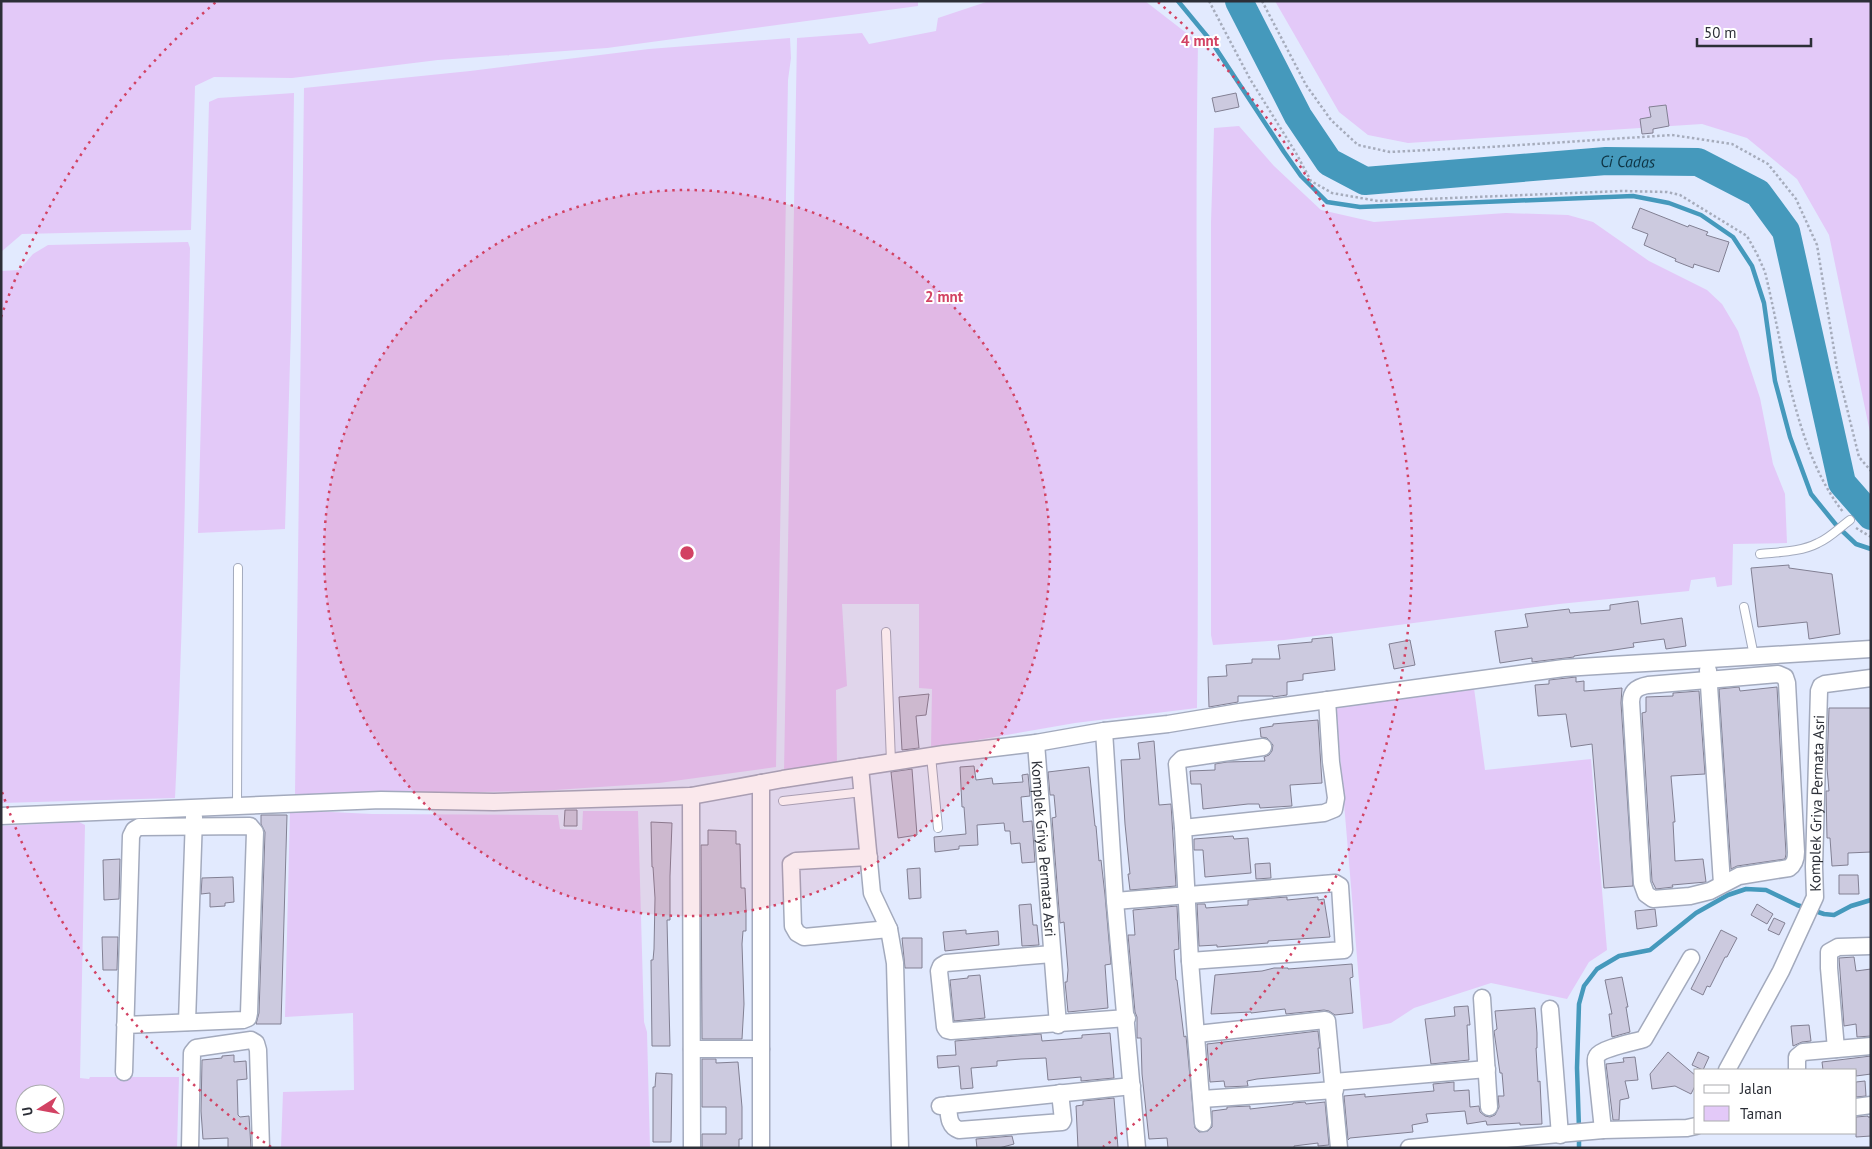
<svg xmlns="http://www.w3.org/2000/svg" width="1872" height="1149" font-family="'PT Sans',sans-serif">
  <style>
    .green { fill: #e3c9f8; fill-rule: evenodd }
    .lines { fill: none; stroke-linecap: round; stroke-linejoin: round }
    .stream { stroke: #4599bc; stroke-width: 4.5 }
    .river { stroke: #4599bc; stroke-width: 28 }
    .building { fill: #cccadf; stroke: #828093 }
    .lane-casing { stroke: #a3aabd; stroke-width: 10 }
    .street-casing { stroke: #a3aabd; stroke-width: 19 }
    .path { stroke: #a6acbc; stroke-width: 2.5; stroke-dasharray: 2.5 2.5; stroke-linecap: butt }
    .lane { stroke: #fff; stroke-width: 8 }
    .street { stroke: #fff; stroke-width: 16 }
    .ring { fill: none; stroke: #d24263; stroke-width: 2.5; stroke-dasharray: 2.5 5 }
    .labels { text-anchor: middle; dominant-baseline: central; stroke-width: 4; stroke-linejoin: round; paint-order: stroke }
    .street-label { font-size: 15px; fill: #2c2f37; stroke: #fff }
    .water-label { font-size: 16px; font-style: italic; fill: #0e3444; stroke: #fff }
    .centre { fill: #d24263; stroke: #fff; stroke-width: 2.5 }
    .ring-label { font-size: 15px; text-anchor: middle; font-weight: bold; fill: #d24263; stroke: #fff; stroke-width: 4; stroke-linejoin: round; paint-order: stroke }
  </style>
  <rect width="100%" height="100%" fill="#e2eafe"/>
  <!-- green -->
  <path class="green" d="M1,1H918V6L607,48L438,60L292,78L214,77L195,86L191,230L22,234L1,252Z
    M989,1H1145L1198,42C1194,264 1200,486 1197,708L1075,723L931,748L932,689L919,688V604H842L847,686L836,690L837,763L784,772L797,38L862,33L869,44L936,31L938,18Z
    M1275,1H1871V437L1829,235L1797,179L1747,138L1702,124L1408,143L1368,135L1339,112Z
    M790,38L791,58L788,80L776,767L659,783L540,791L295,795L304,88L470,71L649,49Z
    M294,93L291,328L285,529L198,533L209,102L218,98Z
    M1239,126L1274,166L1321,210L1374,222L1506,213L1568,215L1593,222L1649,261L1707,290L1722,304L1738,331L1760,398L1773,464L1785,494L1787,543L1733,544L1732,585L1717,587L1715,577L1691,580L1689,591L1559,604L1284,640L1213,645L1211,635V222L1214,128Z
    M188,242L190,248C186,432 184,615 175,798L1,803V271L19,270L33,254L48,245Z
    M1474,688L1485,770L1591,759L1607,950L1589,962L1567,999L1491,983L1414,1008L1391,1023L1363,1029L1336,708Z
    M290,810L372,814L558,815L560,829L582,830L583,811H638L644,1022L647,1032L650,1148H281L283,1092L354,1090L353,1013L285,1017Z
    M79,822L85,825L80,1078L89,1079L90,1077H179L177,1148H1V826ZM25,1094H55V1124H25Z"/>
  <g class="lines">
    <!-- stream -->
    <path class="stream" d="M1178,1L1211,41L1284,152L1301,176L1327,202L1360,207L1633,196L1669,203L1701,215L1733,237L1752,266L1764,303L1775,381L1790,437L1811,494L1837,526L1856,544L1871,549
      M1579,1129L1577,1068L1579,1004L1584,986L1597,969L1619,956L1650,950L1696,913L1728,895L1746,889L1766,890L1797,905L1824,914L1834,915L1851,906L1871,900
      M1579,1137V1148"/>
    <!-- river -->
    <path class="river" id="s1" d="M1239,1L1298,116L1329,162L1365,181L1606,161L1698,162L1758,193L1786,231L1842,483L1871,516"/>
  </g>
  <!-- building -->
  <path class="building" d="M1236,93L1239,107L1215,112L1212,98Z
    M1666,105L1669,126L1653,129V133L1642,134L1640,119L1651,117L1649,107Z
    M1640,208L1688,227L1689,225L1708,232L1706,235L1729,242L1719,272L1694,264L1693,268L1675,261L1676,259L1644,245L1648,234L1632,228Z
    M1789,565V568L1832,574L1840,634L1809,639L1807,622L1758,627L1751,568Z
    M1638,601L1641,624L1682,618L1686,646L1666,649L1664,639L1633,643L1634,647L1574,656V657L1532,662V658L1500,663L1495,631L1528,627L1525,614L1569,609L1570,613L1610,610V605Z
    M1332,637L1335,670L1303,674V680L1287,682V695L1273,697V696H1238V702L1209,707L1208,677L1227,676L1226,665L1252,663V659H1280L1278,645L1312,642V639Z
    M1410,640L1415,665L1394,669L1389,644Z
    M1576,677V682L1584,681V691L1622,688L1621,703L1633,886L1604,888L1592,744L1571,747L1566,714L1538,716L1535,685L1549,684V680Z
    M1739,687L1740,691L1777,687L1786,854L1785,859L1737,866L1731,869L1719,689Z
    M1699,691L1705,774L1671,776L1675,822H1673L1675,861L1703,859L1706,882L1672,885L1673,887L1656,889L1652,881L1642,713L1646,712V697L1673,696V693Z
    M929,694L926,715L916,716L919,748L902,750L899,697Z
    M1829,708H1871V852L1848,853V865L1832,866L1830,838H1827L1826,791H1829L1827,768Z
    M1318,720L1322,783L1290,785L1292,806L1260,808L1259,804H1248L1203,809L1201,784H1191L1190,771L1215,770V764L1227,762L1265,761L1264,757L1269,755L1272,751L1273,745L1267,738L1261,737L1260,728L1273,726V724Z
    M1154,741L1159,805L1171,804L1176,886L1130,890L1128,874H1130L1125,824L1121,760L1140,759L1138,743Z
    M974,766L976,780L992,778L993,784L1023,782L1022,775L1028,774L1030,796L1021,797L1023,822L1032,821L1035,862L1022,863L1020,843L1011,844L1010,831H1005L1004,823L977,825L978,845L959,846V849L935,852L934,837L966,834L964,807H962L960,767Z
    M1089,767L1095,826H1096L1099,861L1101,860L1105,895L1111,964L1105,965L1108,1008L1068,1012L1065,982H1067L1068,970L1064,922L1060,923L1052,818L1056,817L1054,795H1050L1048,772Z
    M912,769L917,835L898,838L891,772Z
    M565,810H577V826H564Z
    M261,815H287L281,1024H256L259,1013L265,832L261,824Z
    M651,822L672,823L670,876V920H667L670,1046H652L651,960H653L654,949L655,898L653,867H652Z
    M708,830L736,831V844H740L741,888H745L746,910V931H743L742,944L744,1004L742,1039H702L701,845H708Z
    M1233,836L1234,839L1248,838L1251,873L1205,877L1203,850H1194V839Z
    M120,859L119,899L104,900L103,860Z
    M1270,863L1271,878L1256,879L1255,864Z
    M920,868L921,898L909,899L907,869Z
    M1839,875H1858L1859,894H1839Z
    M233,877L234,902L225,903V906L210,907V893L201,894L202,878Z
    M1287,897V900L1318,897V900L1324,899L1330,937L1268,941V943L1217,947V945L1199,946L1197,904H1205L1206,908L1231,906L1248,905V900Z
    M1031,904L1033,925H1037L1039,945L1022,946L1019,905Z
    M1757,904L1773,914L1767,924L1751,915Z
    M1177,906L1179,949L1174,950L1176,980H1177L1184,1037L1186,1036L1195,1128L1199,1132L1208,1131L1212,1127V1111L1227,1109V1107L1250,1106V1109L1293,1104V1103L1305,1102L1306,1104L1325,1102L1329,1145L1318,1146V1143L1294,1146V1148H1168L1167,1138L1149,1139L1142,1074L1141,1038H1137V1017L1135,1012L1128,935H1135L1133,910Z
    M1655,909L1657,926L1637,929L1635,911Z
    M1774,918L1785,923L1779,935L1768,930Z
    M966,930V934L998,931L999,945L945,951L943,932Z
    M1721,930L1737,938L1727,957H1725L1710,987L1707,986L1703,995L1691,989Z
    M102,937H118L117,970H103Z
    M902,938H922V968H905Z
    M1854,957L1856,971L1871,969V1036L1857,1037L1856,1024L1844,1026L1839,958Z
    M1352,964L1353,977L1350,978L1353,1013L1335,1015L1329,1011L1324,1010L1286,1014L1285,1009L1251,1013V1012L1211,1014L1215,975L1262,971L1274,968H1288V969Z
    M980,975L985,1018L954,1021L950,980L968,978V976Z
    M1622,977L1628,1007H1626L1630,1032L1612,1037L1609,1014H1612L1605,980Z
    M1468,1006L1470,1025H1467L1469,1060L1431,1064L1425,1019L1455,1016L1454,1007Z
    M1535,1008L1537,1033V1048H1536L1538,1082L1540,1081L1542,1124L1520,1125V1123L1487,1125L1486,1121L1467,1124L1465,1111L1426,1114L1428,1122L1412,1125L1413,1132L1350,1138L1348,1140L1344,1096L1365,1094V1097L1434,1091L1433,1084L1454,1082V1091L1469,1090L1470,1107L1479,1106L1480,1112L1485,1116L1490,1117L1495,1115L1499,1107L1498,1096H1504L1502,1073H1500L1494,1031L1497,1029L1495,1011Z
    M1809,1025L1811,1041L1802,1042L1793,1046L1791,1026Z
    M1318,1031L1320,1048H1318L1320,1073L1257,1079L1247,1081L1248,1086L1225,1087L1224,1081L1210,1082L1207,1044Z
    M1110,1033L1114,1078L1081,1081V1077L1048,1080L1046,1058L1021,1059L997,1061V1066L971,1068L973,1088L961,1089L959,1066L938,1068L937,1056L956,1055L955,1041L1041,1034L1042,1041L1082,1038V1035Z
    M1668,1052L1696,1076V1084L1691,1094L1675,1086L1652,1089L1650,1074Z
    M1698,1052L1709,1057L1703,1070L1692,1065Z
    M234,1055V1062L246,1061L247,1079L237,1080L238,1115L240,1117L249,1116L251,1148H228V1138L203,1139L201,1111L202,1060L222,1058V1056Z
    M1871,1056V1074L1856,1076V1070H1823L1822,1062Z
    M1635,1057L1638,1080L1625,1081L1629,1098L1620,1100L1619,1120H1613L1606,1064L1624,1062L1623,1058Z
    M702,1059H716V1063L738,1062L742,1107V1139H739V1148H702V1134H726V1107H702Z
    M656,1073L672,1074L671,1142H653V1087H655Z
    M1865,1081L1866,1096L1856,1097V1082Z
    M1114,1098L1118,1148H1078L1076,1106L1083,1105V1101Z
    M1868,1116V1117H1871V1136L1856,1137V1117Z
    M1012,1136L1014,1144L999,1148H977L976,1139Z"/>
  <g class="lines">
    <defs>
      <path id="lane" d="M1760,554C1778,552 1801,552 1818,543C1830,538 1839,528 1850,520
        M1744,607L1754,656
        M886,632L891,762
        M931,756L938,828
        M783,801L863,792
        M237,806L238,568"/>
      <g id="street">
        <path d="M1708,670L1722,884"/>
        <path d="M1778,674L1785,677L1787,683L1796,852C1796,859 1795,864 1789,868L1739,876L1710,891L1690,896L1653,899L1646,894L1642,883L1631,702C1631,691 1637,687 1648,685Z"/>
        <path d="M1104,731L1115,901L1137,1148"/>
        <path id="s2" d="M1036,743L1058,1025"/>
        <path d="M860,767L872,893L889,929L895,963L900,1148"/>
        <path d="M761,783V1148"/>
        <path d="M691,796L692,1148"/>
        <path d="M1,816L381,800L494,802L691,796L783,779L944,754L1036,743L1104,731L1168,724L1240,712L1564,668L1871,649"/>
        <path d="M1183,828L1324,813L1334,809L1336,798L1331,762L1327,700"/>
        <path d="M869,857L796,861L791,864L793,926L797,933L804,937L889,929"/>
        <path d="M1115,901L1335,883L1340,886L1344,950L1190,961"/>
        <path d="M1052,954L946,963L941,966L939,971L945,1027L947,1030L951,1031L1127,1018"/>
        <path d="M1482,998L1489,1107"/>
        <path d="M1550,1009L1560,1135"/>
        <path d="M187,1022L194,817"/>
        <path d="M1197,1034L1325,1020L1327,1021L1339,1148"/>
        <path d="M692,1049H761"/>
        <path d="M1836,1049L1829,968V952L1838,947L1871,946"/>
        <path id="s3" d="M1727,1070L1781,971L1815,897L1814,867L1819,691L1821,686L1825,684L1871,678"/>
        <path d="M1797,1070V1057L1803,1052L1871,1046"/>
        <path d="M124,1072L131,836L134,830L139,827L250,826L255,832L249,1013L248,1018L243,1020L125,1025"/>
        <path d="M1334,1082L1487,1069"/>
        <path d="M1202,1099L1335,1090"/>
        <path d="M948,1105C949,1115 948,1126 959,1130L1062,1122L1063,1120L1060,1093"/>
        <path d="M940,1106L1132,1086"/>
        <path d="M1856,1107L1871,1105"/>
        <path d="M1203,1123L1190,961L1183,828L1177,764L1182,759L1263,747"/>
        <path d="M1603,1130L1596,1064C1596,1061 1595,1059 1597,1056C1602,1048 1635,1042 1644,1039L1691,958"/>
        <path d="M190,1148L192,1053L196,1048L251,1040L256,1043L258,1050L261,1148"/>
        <path d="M1409,1148L1603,1130L1687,1128L1696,1126"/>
      </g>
    </defs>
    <!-- lane casing -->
    <use href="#lane" class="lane-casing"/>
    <!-- street casing -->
    <use href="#street" class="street-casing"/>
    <!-- path -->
    <path class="path" d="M1209,1L1250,79L1296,153L1311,181L1332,193L1378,201L1622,191L1667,192L1680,195L1747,236L1757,254L1765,272C1784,349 1794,449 1843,512
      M1262,1L1306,85L1331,120L1358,145L1390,152L1490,147L1672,135L1732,144L1768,164L1796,199L1817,245L1837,368L1859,457L1871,471
      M1856,528L1871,537"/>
    <!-- lane -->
    <use href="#lane" class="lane"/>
    <!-- street -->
    <use href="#street" class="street"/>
  </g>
  <!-- distance rings -->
  <circle cx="687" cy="553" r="363" fill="#d24263" fill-opacity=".12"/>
  <g class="ring">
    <circle cx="687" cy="553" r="363"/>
    <path d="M271 1147A725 725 0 0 1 1 789M1 317A725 725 0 0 1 216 2M1158 2A725 725 0 0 1 1103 1147"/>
  </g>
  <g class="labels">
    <!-- street labels -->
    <g class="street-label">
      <text stroke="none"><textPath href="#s3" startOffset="288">Komplek Griya Permata Asri</textPath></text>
      <text stroke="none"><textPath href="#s2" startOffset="106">Komplek Griya Permata Asri</textPath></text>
    </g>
    <!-- water labels -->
    <g class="water-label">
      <text stroke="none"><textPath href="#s1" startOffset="489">Ci Cadas</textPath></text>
    </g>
  </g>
  <circle cx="687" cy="553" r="8" class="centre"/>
  <g class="ring-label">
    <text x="1200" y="46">4 mnt</text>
    <text x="944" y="302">2 mnt</text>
  </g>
  <!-- border -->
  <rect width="1872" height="1149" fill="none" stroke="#2c2f37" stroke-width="5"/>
  <!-- legend -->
  <rect x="1694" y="1069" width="162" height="65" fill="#ffffff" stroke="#abacaf"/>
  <rect x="1704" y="1085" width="25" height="8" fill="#ffffff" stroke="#abacaf"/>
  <text x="1740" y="1094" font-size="15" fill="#2c2f37">Jalan</text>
  <rect x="1704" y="1106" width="25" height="15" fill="#e3c9f8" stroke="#abacaf"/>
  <text x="1740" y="1119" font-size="15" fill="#2c2f37">Taman</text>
  <!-- north arrow -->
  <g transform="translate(40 1109) rotate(259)"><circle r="24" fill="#ffffff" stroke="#abacaf"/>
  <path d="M0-4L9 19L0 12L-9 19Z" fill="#d24263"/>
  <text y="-8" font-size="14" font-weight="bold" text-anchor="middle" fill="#2c2f37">U</text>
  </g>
  <!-- scale -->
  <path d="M1697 38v8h114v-8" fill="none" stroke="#2c2f37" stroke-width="2.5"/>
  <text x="1704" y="38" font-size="15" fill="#2c2f37" stroke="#ffffff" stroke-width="4" paint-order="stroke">50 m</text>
</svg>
